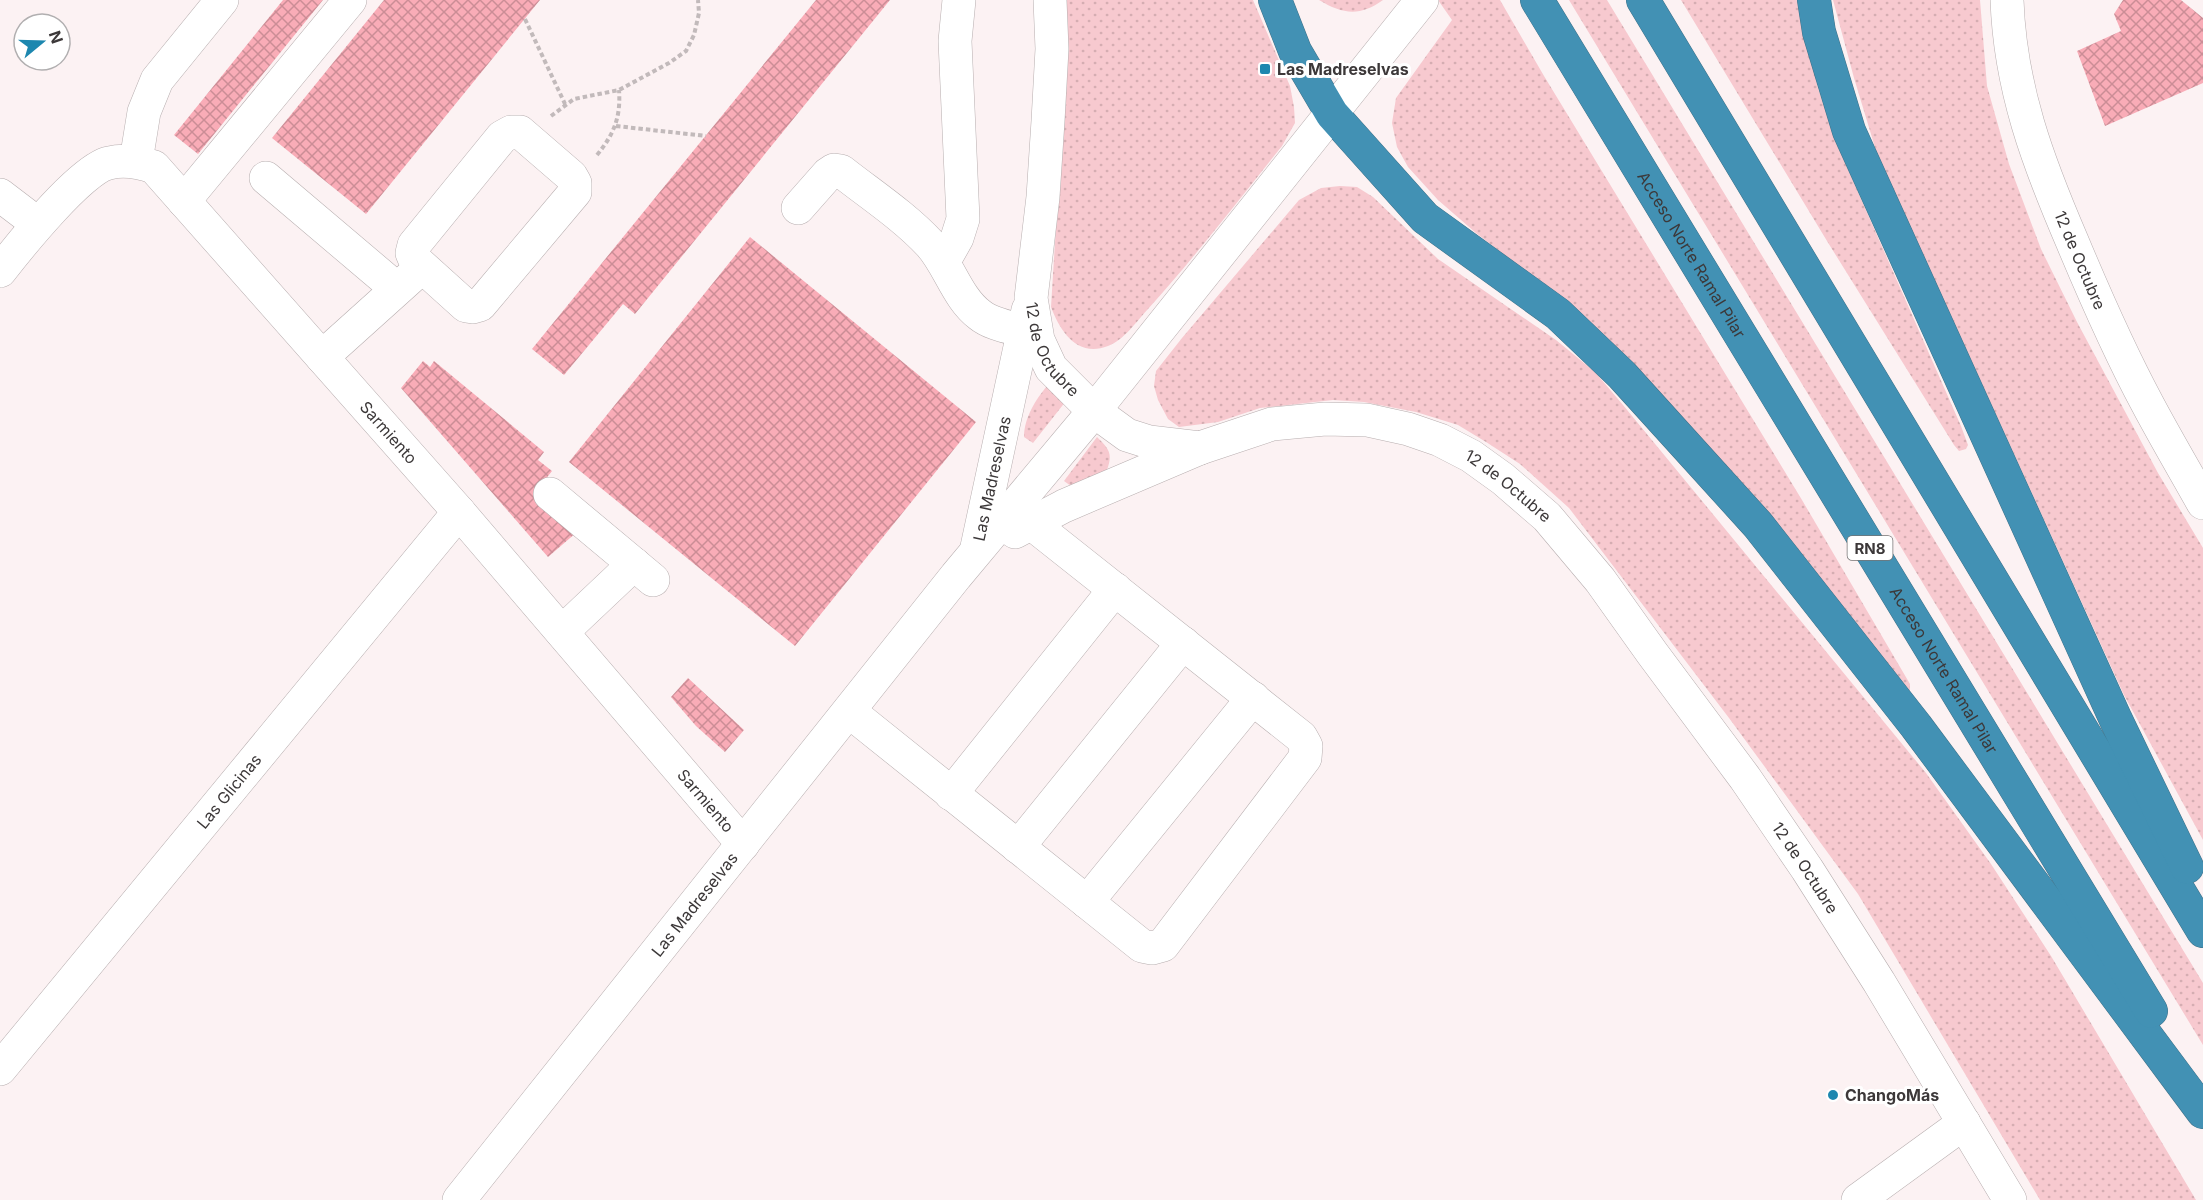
<svg xmlns="http://www.w3.org/2000/svg" width="2203" height="1200" font-family="Inter,sans-serif">
  <style>
    .grass { fill: url(#grass-dots) }
    .building { fill: url(#building-cross-hatch) }
    .lines { fill: none; stroke-linecap: round; stroke-linejoin: round }
    .minor-casing { stroke: #b7aeaf; stroke-width: 34 }
    .highway-casing { stroke: #407289; stroke-width: 34 }
    .path { stroke: #c2babb; stroke-width: 4; stroke-dasharray: 4.5 3; stroke-linecap: butt }
    .minor { stroke: #fff; stroke-width: 33 }
    .highway { stroke: #4291b4; stroke-width: 33 }
    .poi-dot { fill: #1d87af; stroke: #fff; stroke-width: 2 }
    .labels { text-anchor: middle; dominant-baseline: central; stroke-width: 6; stroke-linejoin: round; paint-order: stroke }
    .shield { fill: #fff; stroke: #767474; stroke-width: 1.5 }
    .shield-label { font-size: 15px; font-weight: bold; fill: #3c3839 }
    .poi-label { font-size: 16px; font-weight: bold; fill: #3c3839; stroke: #fff; text-anchor: start }
    .street-label { font-size: 16px; fill: #3c3839; stroke: #fff }
  </style>
  <defs>
    <pattern id="grass-dots" width="8" height="8" patternUnits="userSpaceOnUse" patternTransform="scale(1.5)"><rect width="8" height="8" fill="#f7c9cf"/><path d="M2 2h.1M6 6h.1" fill="none" stroke="#d5adb2" stroke-width="1.8" stroke-linecap="round"/></pattern>
    <pattern id="building-cross-hatch" width="8" height="8" patternUnits="userSpaceOnUse" patternTransform="scale(1.5)"><rect width="8" height="8" fill="#f9acb7"/><path d="M0 0l8 8M0 8l8-8" fill="none" stroke="#cb8d96"/></pattern>
  </defs>
  <rect width="100%" height="100%" fill="#fcf2f3"/>
  <!-- grass -->
  <path class="grass" d="M1065,0H1253L1290,86L1294,107L1295,123L1282,146C1238,201 1195,257 1148,309C1136,322 1124,340 1108,346C1077,358 1060,331 1051,307L1066,65Z
    M1319,0H1383C1360,17 1342,14 1319,0Z
    M1438,0H1500L1544,76L1802,500L1910,684V690L1905,691L1581,314L1476,233L1438,200L1408,167L1397,147L1392,123L1396,98L1452,20Z
    M1569,0H1607L2203,983V1045Z
    M1681,0H1798L1818,88L1836,142L1961,426L1968,445L1966,449L1959,451L1954,445L1827,241Z
    M1833,0H1980L1987,86L2009,164L2041,249L2077,322L2158,473L2203,548V840L2124,695L1877,154L1854,78Z
    M1340,186L1357,187L1373,197L1438,259L1556,340L1595,372L1623,405L1926,773L1991,864L2051,956L2196,1200H2040L1858,894L1729,718L1569,508L1520,464L1486,442L1458,425L1416,412L1364,402L1333,400L1260,408L1218,422L1179,427L1168,419L1158,400L1154,386L1156,371L1182,338L1299,200L1321,188Z
    M1047,386L1066,401L1033,443L1024,437C1024,418 1036,399 1047,386Z
    M1097,437C1109,449 1113,453 1107,470L1071,486L1064,481Z"/>
  <!-- building -->
  <path class="building" d="M283,0H323L198,154L174,135Z
    M384,0H540L366,214L272,138Z
    M816,0H890L635,314L623,304L564,375L532,349Z
    M2123,0H2181L2203,18V83L2105,126L2077,51L2121,31L2114,14Z
    M750,237L976,422L795,646L569,462Z
    M423,361L430,367L434,361L544,452L538,460L552,471L533,495L577,532L548,557L401,388Z
    M688,678L744,730L725,752L696,726L671,697Z"/>
  <g class="lines">
    <defs>
      <g id="minor">
        <path id="s1" d="M1050,0L1052,49L1048,121L1043,197L1031,298L1038,340L1051,368L1094,411L1127,435L1149,442L1200,448L1272,424L1325,419L1367,420L1408,429L1440,440L1471,456L1503,479L1547,517L1600,580L1652,653L1745,778L1807,869L1879,982L2010,1200"/>
        <path id="s2" d="M2007,0C2010,88 2038,162 2072,241C2095,296 2119,351 2147,403C2165,437 2184,469 2203,503"/>
        <path d="M511,132H520L571,176L575,183V192L480,305L473,307L466,306L415,260L412,253L414,245L502,137Z"/>
        <path d="M136,161L144,112L157,80L222,0"/>
        <path d="M266,178L397,289"/>
        <path d="M0,195L38,224"/>
        <path d="M184,201L350,0"/>
        <path d="M798,208L828,174L834,170L841,171C870,194 904,216 930,244C949,265 957,298 980,315C991,324 1009,327 1023,331"/>
        <path d="M944,261L957,238L963,219L955,41L959,0"/>
        <path id="s3" d="M0,271C18,248 82,168 109,163C125,159 139,162 154,167L459,512L743,844"/>
        <path d="M322,357L412,276"/>
        <path d="M550,494L653,580"/>
        <path d="M1015,532L1064,506L1200,448"/>
        <path id="s4" d="M977,547L1028,310"/>
        <path d="M562,632L634,564"/>
        <path d="M850,712L1142,946L1152,948L1163,945L1305,758L1306,746L1301,737L1031,523"/>
        <path d="M951,794L1115,589"/>
        <path d="M1018,847L1183,643"/>
        <path d="M1087,902L1253,698"/>
        <path id="s5" d="M0,1069L459,512"/>
        <path id="s6" d="M459,1200L956,576L1094,411L1422,0"/>
        <path d="M1858,1200L1964,1123"/>
      </g>
      <g id="highway">
        <path d="M1275,0L1295,51L1332,114L1425,218L1558,314L1622,375L1758,525L1916,726L2203,1112"/>
        <path id="s7" d="M1537,0L2151,1011"/>
        <path d="M1643,0L2203,931"/>
        <path d="M1814,0L1819,32L1849,131L2116,720L2187,867"/>
      </g>
    </defs>
    <!-- minor casing -->
    <use href="#minor" class="minor-casing"/>
    <!-- highway casing -->
    <use href="#highway" class="highway-casing"/>
    <!-- path -->
    <path class="path" d="M525,19L565,104
      M551,116L574,99L619,90L669,63L686,51L694,35L699,13L698,0
      M616,126L706,136
      M597,155C614,134 621,117 619,90"/>
    <!-- minor -->
    <use href="#minor" class="minor"/>
    <!-- highway -->
    <use href="#highway" class="highway"/>
  </g>
  <!-- markers -->
  <g class="poi-dot">
    <rect x="1259" y="63" width="12" height="12" rx="3"/>
    <circle cx="1833" cy="1095" r="6"/>
  </g>
  <g class="labels">
    <!-- shield labels -->
    <rect class="shield" x="1847.5" y="536" width="45" height="24" rx="4.5"/>
    <g class="shield-label">
      <text x="1870" y="548">RN8</text>
    </g>
    <!-- poi labels -->
    <g class="poi-label">
      <text x="1277" y="69">Las Madreselvas</text>
      <text x="1845" y="1095">ChangoMás</text>
    </g>
    <!-- street labels -->
    <g class="street-label">
      <text stroke="none"><textPath href="#s7" startOffset="298">Acceso Norte Ramal Pilar</textPath></text>
      <text stroke="none"><textPath href="#s2" startOffset="272">12 de Octubre</textPath></text>
      <text stroke="none"><textPath href="#s1" startOffset="356">12 de Octubre</textPath></text>
      <text stroke="none"><textPath href="#s3" startOffset="555">Sarmiento</textPath></text>
      <text stroke="none"><textPath href="#s4" startOffset="70">Las Madreselvas</textPath></text>
      <text stroke="none"><textPath href="#s1" startOffset="878">12 de Octubre</textPath></text>
      <text stroke="none"><textPath href="#s7" startOffset="784">Acceso Norte Ramal Pilar</textPath></text>
      <text stroke="none"><textPath href="#s5" startOffset="360">Las Glicinas</textPath></text>
      <text stroke="none"><textPath href="#s3" startOffset="1041">Sarmiento</textPath></text>
      <text stroke="none"><textPath href="#s1" startOffset="1364">12 de Octubre</textPath></text>
      <text stroke="none"><textPath href="#s6" startOffset="378">Las Madreselvas</textPath></text>
    </g>
  </g>
  <!-- north arrow -->
  <g transform="translate(42 42) rotate(71)"><circle r="28" fill="#ffffff" stroke="#b1afb0" stroke-width="1.5"/>
  <path d="M0-4.5L10 22L0 15L-10 22Z" fill="#1d87af"/>
  <text y="-9" font-size="16" font-weight="bold" text-anchor="middle" fill="#3c3839">N</text>
  </g>
</svg>
